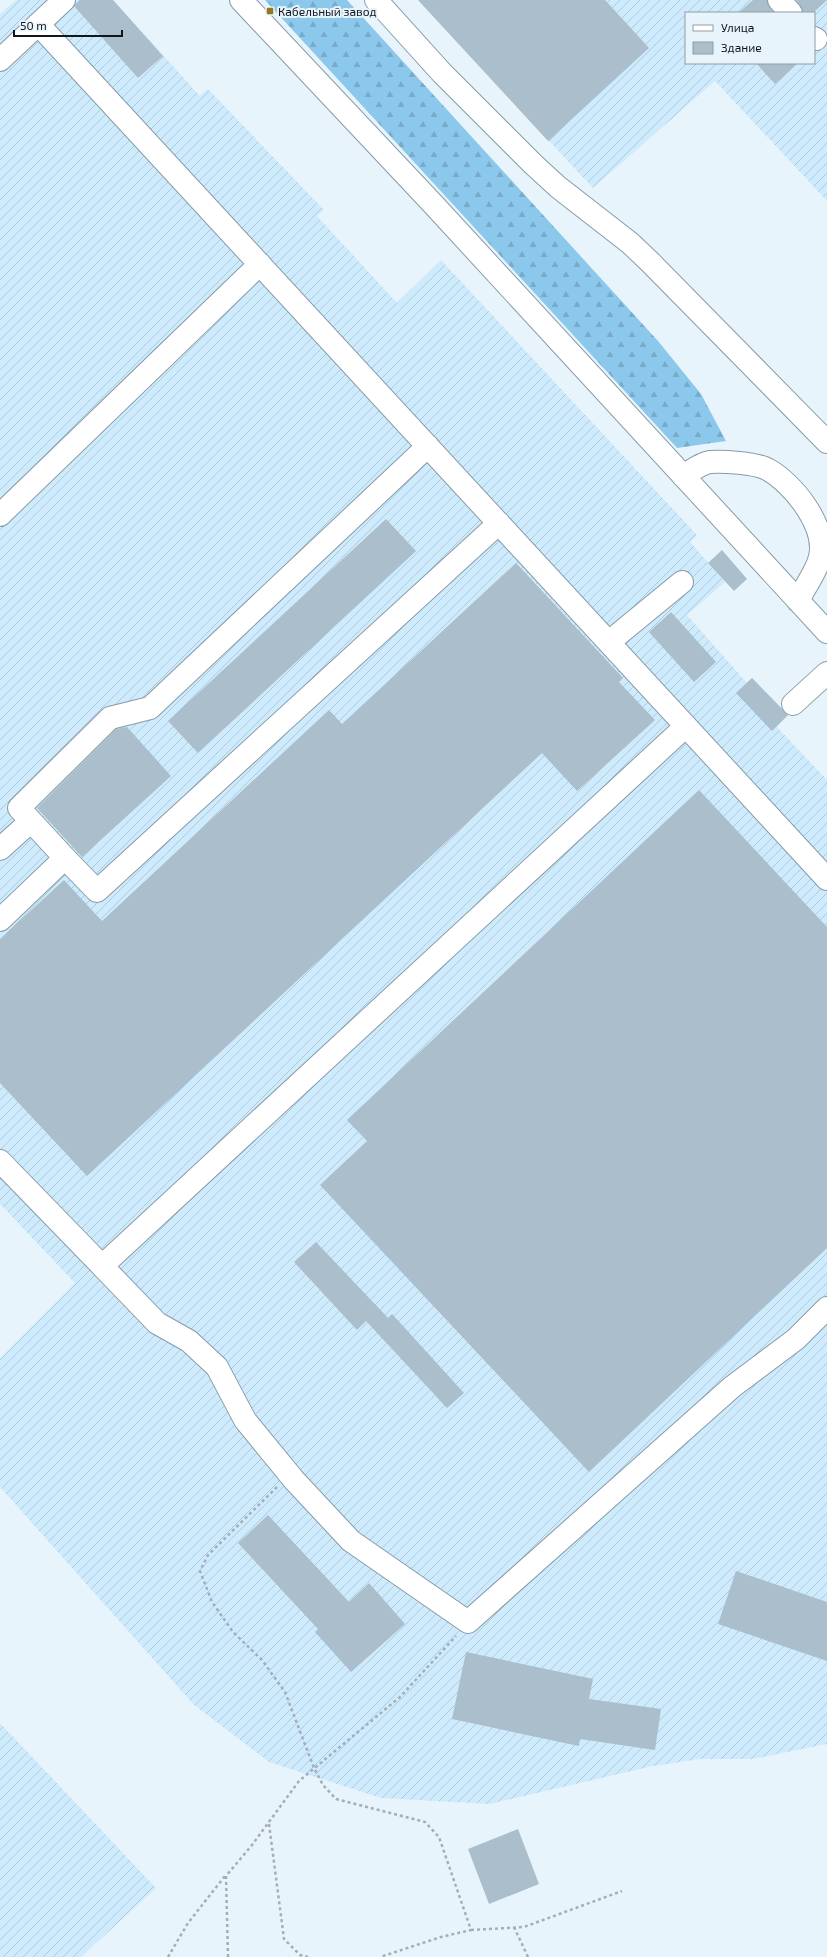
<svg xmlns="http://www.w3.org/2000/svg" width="827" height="1957" font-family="'Exo 2',sans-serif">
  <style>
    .industrial { fill: url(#industrial-furrows); fill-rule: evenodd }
    .forest { fill: url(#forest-firs) }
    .building { fill: #aabecb }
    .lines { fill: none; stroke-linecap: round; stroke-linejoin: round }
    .minor-casing { stroke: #879ba7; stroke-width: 24 }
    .path { stroke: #a3aeb5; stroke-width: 2.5; stroke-dasharray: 3 3; stroke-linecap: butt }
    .minor { stroke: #fff; stroke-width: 22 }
    .poi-dot { fill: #95771e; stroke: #e8f4fc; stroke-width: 1.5 }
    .labels { text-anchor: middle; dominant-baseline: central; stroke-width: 4; stroke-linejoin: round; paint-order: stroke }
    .poi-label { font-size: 12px; fill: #10171c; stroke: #e8f4fc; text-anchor: start }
  </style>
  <defs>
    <pattern id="industrial-furrows" width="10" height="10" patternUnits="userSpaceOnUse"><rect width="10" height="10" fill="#ceebfd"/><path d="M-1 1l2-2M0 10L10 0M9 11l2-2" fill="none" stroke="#b0c9d8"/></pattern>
    <pattern id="forest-firs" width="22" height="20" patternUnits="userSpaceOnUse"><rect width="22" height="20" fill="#8cc8eb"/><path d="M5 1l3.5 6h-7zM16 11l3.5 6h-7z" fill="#78abc9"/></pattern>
  </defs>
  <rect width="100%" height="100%" fill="#e8f4fc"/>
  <!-- industrial -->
  <path class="industrial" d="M16,0H113L200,96L208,89L324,210L317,216L397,303L441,260L697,535L690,542L725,582L687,615L747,683L752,678L788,715L777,727L827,780V1744L753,1759H700L653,1766L490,1804L381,1798L269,1762L194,1705L0,1487V1358L75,1283L0,1204V14Z
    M418,0H827V201L715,81L593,188ZM686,13H814V63H686Z
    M0,1723L156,1888L81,1957H0Z"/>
  <!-- forest -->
  <path class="forest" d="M265,0H347L658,341L701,394L726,441L677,448Z"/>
  <!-- building -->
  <path class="building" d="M80,0H113L163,56L138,78L74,6Z
    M418,0H605L649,48L548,141Z
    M753,0H767L770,8L774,13H738Z
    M796,0H827L813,13H803L800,5Z
    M756,63H798L775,84Z
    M386,519L416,551L198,753L168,721Z
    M722,550L747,579L734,591L708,563Z
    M516,563L623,678L619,682L655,720L577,791L542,753L87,1176L0,1083V939L64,880L102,921L329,710L342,724Z
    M671,612L716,662L694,682L649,632Z
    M752,678L788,715L772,731L736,693Z
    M127,727L171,776L82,857L37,808L116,729Z
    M699,790L827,927V1248L589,1472L320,1185L367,1141L347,1120Z
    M316,1242L388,1318L392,1314L464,1393L447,1408L366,1321L357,1330L294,1262Z
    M268,1515L349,1602L369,1583L405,1624L351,1672L315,1632L318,1629L238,1543Z
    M736,1571L827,1602V1661L718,1624Z
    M466,1652L593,1679L589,1699L661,1709L655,1750L580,1739L579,1746L452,1719Z
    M518,1829L539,1884L489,1904L468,1849Z"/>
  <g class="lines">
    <defs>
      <path id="minor" d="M241,0L433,204L827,632
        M376,0L442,73L533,164L558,187L630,243L650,262L827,442
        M779,0L791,13
        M38,24L827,879
        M814,38L816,39
        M0,60L64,0
        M683,476C690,472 701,463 710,462C723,461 755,463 767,469C793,483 827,526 820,557C817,571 804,588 798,601
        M0,515L260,264
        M609,642L682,582
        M793,704L827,673
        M686,726L102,1266L157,1323L189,1341L217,1367L245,1420L294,1480L351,1541L468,1622L732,1387L796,1339L827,1308
        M0,849L31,821
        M65,858L19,808L110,718L150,708L428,446
        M0,920L65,858L97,891L499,523
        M0,1161L102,1266"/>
    </defs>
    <!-- minor casing -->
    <use href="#minor" class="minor-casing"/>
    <!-- path -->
    <path class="path" d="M277,1487L208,1555L200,1571L212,1602L233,1632L262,1660L285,1692L314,1768L323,1785L336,1799L425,1822L439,1837L471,1930L441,1937L380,1957
      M269,1824L284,1939L300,1955L308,1957
      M514,1927L528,1957
      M471,1930L524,1927L622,1891
      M168,1957L188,1923L225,1876
      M228,1957L226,1876L252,1845L299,1781L400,1697L456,1636"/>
    <!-- minor -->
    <use href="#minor" class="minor"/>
  </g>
  <!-- markers -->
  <rect class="poi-dot" x="266" y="7" width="8" height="8" rx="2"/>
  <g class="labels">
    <!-- poi labels -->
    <g class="poi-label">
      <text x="278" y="11">Кабельный завод</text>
    </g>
  </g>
  <!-- legend -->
  <rect x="685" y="12" width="130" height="52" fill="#e8f4fc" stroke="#929ca2"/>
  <rect x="693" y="25" width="20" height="6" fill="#ffffff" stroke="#929ca2"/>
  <text x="721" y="32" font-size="12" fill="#10171c">Улица</text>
  <rect x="693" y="42" width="20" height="12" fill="#aabecb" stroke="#929ca2"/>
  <text x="721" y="52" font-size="12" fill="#10171c">Здание</text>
  <!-- scale -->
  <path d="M14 30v6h108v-6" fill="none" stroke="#10171c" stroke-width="2"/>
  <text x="20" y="30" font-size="12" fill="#10171c" stroke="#e8f4fc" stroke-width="3" paint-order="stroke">50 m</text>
</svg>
